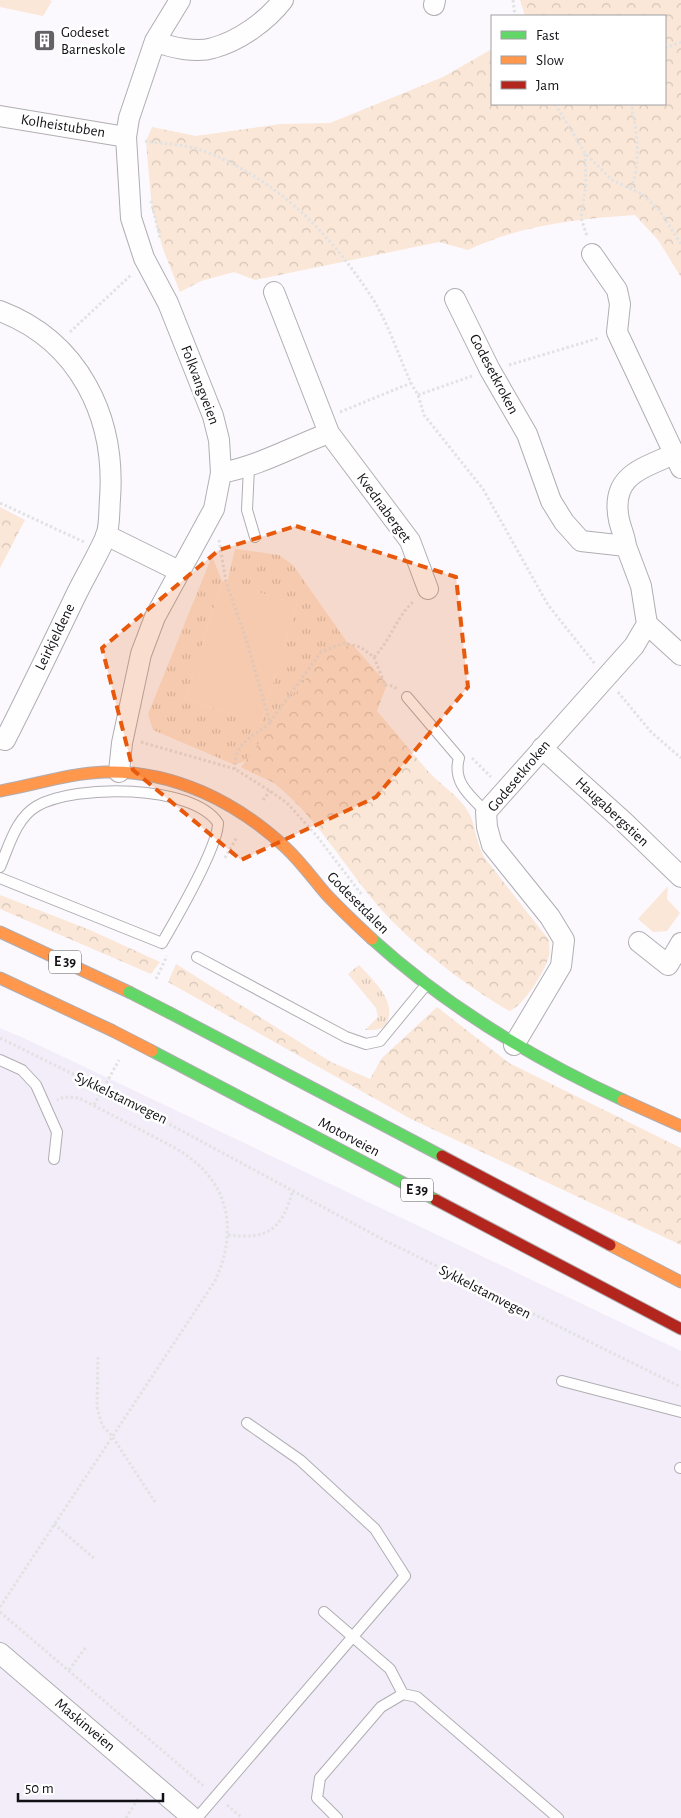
<svg xmlns="http://www.w3.org/2000/svg" width="681" height="1818" font-family="'Alegreya Sans',sans-serif">
  <style>
    .built { fill: #f2edf9 }
    .grass { fill: url(#grass-tufts) }
    .forest { fill: url(#forest-crowns) }
    .park { fill: #fae7d7 }
    .lines { fill: none; stroke-linecap: round; stroke-linejoin: round }
    .lane-casing { stroke: #b0aeb2; stroke-width: 12 }
    .street-casing { stroke: #b0aeb2; stroke-width: 22 }
    .fast-casing { stroke: #b0aeb2; stroke-width: 13 }
    .slow-casing { stroke: #b0aeb2; stroke-width: 13 }
    .jam-casing { stroke: #b0aeb2; stroke-width: 13 }
    .path { stroke: #e2e2e3; stroke-width: 3; stroke-dasharray: 2.5 2.5; stroke-linecap: butt }
    .lane { stroke: #fefeff; stroke-width: 10 }
    .street { stroke: #fefeff; stroke-width: 20 }
    .fast { stroke: #63d668; stroke-width: 11 }
    .slow { stroke: #ff974d; stroke-width: 11 }
    .jam { stroke: #b3261e; stroke-width: 11 }
    .fast-bridge-casing { stroke: #b3aca8; stroke-width: 13; stroke-linecap: butt }
    .slow-bridge-casing { stroke: #b3aca8; stroke-width: 13; stroke-linecap: butt }
    .path-bridge { stroke: #e2e2e3; stroke-width: 3; stroke-dasharray: 2.5 2.5; stroke-linecap: butt }
    .fast-bridge { stroke: #63d668; stroke-width: 11 }
    .slow-bridge { stroke: #ff974d; stroke-width: 11 }
    .marked { fill: #e8590c; fill-opacity: 0.2; stroke: #e8590c; stroke-width: 4; stroke-dasharray: 10 6; stroke-linejoin: round }
    .labels { text-anchor: middle; dominant-baseline: central; stroke-width: 5; stroke-linejoin: round; paint-order: stroke }
    .shield { fill: #fff; stroke: #5a585b; stroke-width: 1 }
    .shield-label { font-size: 14px; font-weight: bold; fill: #131115 }
    .poi-label { font-size: 15px; fill: #131115; stroke: #fff; text-anchor: start }
    .street-label { font-size: 15px; fill: #131115; stroke: #fff }
  </style>
  <defs>
    <pattern id="grass-tufts" width="24" height="20" patternUnits="userSpaceOnUse" patternTransform="scale(1.25)"><rect width="24" height="20" fill="#fae7d7"/><path d="M3 7l-1-3M5 7V3M7 7l1-3M15 17l-1-3M17 17v-4M19 17l1-3" fill="none" stroke="#d5c5b8"/></pattern>
    <pattern id="forest-crowns" width="20" height="18" patternUnits="userSpaceOnUse" patternTransform="scale(1.25)"><rect width="20" height="18" fill="#fae7d7"/><path d="M2 6a3 3 0 1 1 6 0M12 15a3 3 0 1 1 6 0" fill="none" stroke="#d5c5b8"/></pattern>
  </defs>
  <rect width="100%" height="100%" fill="#fbf9fe"/>
  <!-- built -->
  <path class="built" d="M0,1028L28,1040L681,1351V1818H0Z"/>
  <!-- grass -->
  <path class="grass" d="M235,549L279,555L293,565L349,645L323,656L247,760L235,765L153,730L148,714L212,556L222,581L185,699L261,723L297,604L227,583Z
    M359,965C372,979 395,999 388,1020C384,1031 375,1030 365,1030L378,1017L376,1008L348,974Z"/>
  <!-- forest -->
  <path class="forest" d="M520,0H681V277L658,240L635,215C576,219 521,225 468,250L439,242L255,280L234,272L201,281L180,292L163,249L152,209L146,141L152,127L196,136L280,124L330,123L443,77L492,49V104H665V16H525Z
    M0,507L25,520L0,568Z
    M352,644L387,684L377,711C394,731 410,750 427,770C440,785 463,798 471,817C476,831 477,844 484,857L549,940C549,945 550,951 549,956C545,971 523,1007 509,1011C470,988 422,952 391,920C351,879 320,819 275,784C265,777 251,773 241,767L323,656Z
    M0,895L90,930L160,962L151,974L0,909Z
    M176,964L331,1062L370,1079L382,1058L437,1007L509,1063L681,1148V1245L411,1119L168,982Z"/>
  <!-- park -->
  <path class="park" d="M0,0H49L52,1L43,16L0,7Z
    M222,581L297,604L261,723L185,699Z
    M668,886L667,899L680,913L667,931L653,932L638,919Z"/>
  <g class="lines">
    <defs>
      <path id="lane" d="M249,467L247,510L255,537
        M407,697L459,758C452,782 470,796 486,812
        M0,867C9,846 16,818 37,806C75,784 192,784 218,823C218,847 176,919 162,943L0,878
        M197,957L346,1037L366,1044L380,1041L426,985
        M0,1060L22,1070L36,1085L57,1132L54,1159
        M562,1381L681,1412
        M680,1468H681
        M324,1612L390,1669L403,1694
        M197,1818L405,1576L375,1529L300,1460L247,1423
        M337,1818L317,1798L320,1778L381,1707L403,1694L417,1697L558,1818"/>
      <path id="street" d="M434,5L435,0
        M155,41C171,48 197,53 213,48C239,41 267,21 283,0
        M0,116L126,137
        M592,254L617,290L620,304L617,332L681,468
        M274,292L329,433L410,541L428,589
        M455,299L490,370L527,434L551,501L564,522L581,541L626,546L641,586L647,624L681,655
        M0,311C79,341 116,417 110,499C109,510 110,526 106,536C98,555 84,578 75,597C52,645 29,693 5,740
        M221,473C259,466 294,446 329,433
        M106,535L179,571
        M626,546C625,537 621,529 619,520C610,476 641,469 674,454
        M542,748L624,822L681,877
        M119,772L122,743L141,654L155,617L214,509L221,473L219,440L213,416L168,303L144,258L131,218L126,137L129,118L155,41L180,0
        M639,942L668,965L681,943
        M514,1045L561,966L564,940L550,917L492,845L487,827L486,812L634,646L647,624
        M0,1653L193,1818"/>
      <path id="fast" d="M372,939C447,1007 532,1058 623,1100
        M170,1013L442,1156
        M152,1051L436,1200"/>
      <path id="slow" d="M0,791C35,785 69,773 105,772C173,770 237,802 286,848C301,862 313,879 326,894C341,910 357,925 372,939
        M0,932L129,992
        M0,978L111,1030
        M623,1100L681,1126
        M610,1245L681,1282"/>
      <path id="jam" d="M442,1156L610,1245
        M436,1200L681,1329"/>
    </defs>
    <!-- lane casing -->
    <use href="#lane" class="lane-casing"/>
    <!-- street casing -->
    <use href="#street" class="street-casing"/>
    <!-- fast casing -->
    <use href="#fast" class="fast-casing"/>
    <!-- slow casing -->
    <use href="#slow" class="slow-casing"/>
    <!-- jam casing -->
    <use href="#jam" class="jam-casing"/>
    <!-- path -->
    <path class="path" d="M513,0L515,16
      M665,48L681,42
      M555,104L585,153L612,180L642,194L659,210L681,244
      M145,141C163,144 184,144 201,150C276,178 328,231 371,296C388,322 398,355 411,383L418,395L424,415L483,489L548,605L595,664
      M585,154L586,184L581,218L587,236
      M631,188C639,169 638,144 635,124C633,116 631,111 633,104
      M151,201L160,238
      M70,332L131,275
      M509,365L599,338
      M418,395L472,376
      M340,412L411,383
      M0,503L84,542
      M219,540L226,582L246,639L270,723C251,738 234,743 235,769
      M374,657C391,640 396,617 414,601
      M618,692L651,732L681,758
      M270,722L321,652L344,643L360,647L374,657L385,685L393,686L397,689
      M141,742L235,769L270,791L287,803L316,835L362,895
      M472,758L491,777
      M263,800L270,791
      M225,858L237,837
      M156,979L167,956
      M0,1038L89,1082
      M121,1098L384,1240L681,1387
      M94,1105L119,1060
      M228,1235C269,1240 282,1229 293,1190
      M98,1357L97,1407L102,1425L112,1436L155,1502
      M54,1524L95,1559
      M0,1607L215,1281C236,1236 232,1189 190,1158C176,1147 159,1140 143,1131C122,1120 100,1109 79,1098L64,1097L57,1100
      M0,1612L205,1787
      M69,1670L86,1647
      M227,1805L242,1818
      M126,1818L139,1797"/>
    <!-- lane -->
    <use href="#lane" class="lane"/>
    <!-- street -->
    <use href="#street" class="street"/>
    <!-- fast -->
    <use href="#fast" class="fast"/>
    <!-- slow -->
    <use href="#slow" class="slow"/>
    <!-- jam -->
    <use href="#jam" class="jam"/>
    <defs>
      <path id="fast-bridge" d="M129,992L170,1013"/>
      <path id="slow-bridge" d="M111,1030L152,1051"/>
    </defs>
    <!-- fast-bridge casing -->
    <use href="#fast-bridge" class="fast-bridge-casing"/>
    <!-- slow-bridge casing -->
    <use href="#slow-bridge" class="slow-bridge-casing"/>
    <!-- path-bridge -->
    <path class="path-bridge" d="M89,1082L121,1098"/>
    <!-- fast-bridge -->
    <use href="#fast-bridge" class="fast-bridge"/>
    <!-- slow-bridge -->
    <use href="#slow-bridge" class="slow-bridge"/>
  </g>
  <!-- marked area -->
  <path class="marked" d="M296,526L456,577L468,687L376,797L241,860L133,770L102,648L219,550Z"/>
  <!-- icons -->
  <defs>
    <symbol id="building-square" viewBox="-11 -11 22 22"><rect x="-9" y="-9" width="18" height="18" rx="4" fill="#646267" stroke="#fff"/><path d="M-4-6H4V6H1V3H-1V6H-4ZM-2.5-4.3h1.7v1.8h-1.7ZM.8-4.3h1.7v1.8H.8ZM-2.5-1h1.7V.8h-1.7ZM.8-1h1.7V.8H.8Z" fill="#fff"/></symbol>
  </defs>
  <g fill-rule="evenodd">
    <use href="#building-square" x="32" y="28" width="25" height="25"/>
  </g>
  <g class="labels">
    <!-- shield labels -->
    <g class="shield">
      <rect x="49" y="950.5" width="32" height="23" rx="4"/>
      <rect x="401" y="1178.5" width="32" height="23" rx="4"/>
    </g>
    <g class="shield-label">
      <text x="65" y="962">E 39</text>
      <text x="417" y="1190">E 39</text>
    </g>
    <!-- poi labels -->
    <g class="poi-label">
      <text x="61" y="32">Godeset<tspan x="61" dy="17">Barneskole</tspan></text>
    </g>
    <!-- street labels -->
    <g class="street-label">
      <text transform="translate(63 126) rotate(9)">Kolheistubben</text>
      <text transform="translate(494 374) rotate(62)">Godesetkroken</text>
      <text transform="translate(200 385) rotate(69)">Folkvangveien</text>
      <text transform="translate(384 508) rotate(54)">Kvednaberget</text>
      <text transform="translate(55 637) rotate(-64)">Leirkjeldene</text>
      <text transform="translate(519 776) rotate(-50)">Godesetkroken</text>
      <text transform="translate(612 812) rotate(43)">Haugabergstien</text>
      <text transform="translate(358 903) rotate(45)">Godesetdalen</text>
      <text transform="translate(121 1098) rotate(26)">Sykkelstamvegen</text>
      <text transform="translate(349 1137) rotate(28)">Motorveien</text>
      <text transform="translate(485 1292) rotate(27)">Sykkelstamvegen</text>
      <text transform="translate(85 1725) rotate(40)">Maskinveien</text>
    </g>
  </g>
  <!-- legend -->
  <rect x="491" y="15" width="175" height="90" fill="#ffffff" stroke="#a1a0a1"/>
  <rect x="501" y="31" width="25" height="8" fill="#63d668" stroke="#a1a0a1"/>
  <text x="536" y="40" font-size="15" fill="#131115">Fast</text>
  <rect x="501" y="56" width="25" height="8" fill="#ff974d" stroke="#a1a0a1"/>
  <text x="536" y="65" font-size="15" fill="#131115">Slow</text>
  <rect x="501" y="81" width="25" height="8" fill="#b3261e" stroke="#a1a0a1"/>
  <text x="536" y="90" font-size="15" fill="#131115">Jam</text>
  <!-- scale -->
  <path d="M18 1793v8h145v-8" fill="none" stroke="#131115" stroke-width="2.5"/>
  <text x="25" y="1793" font-size="15" fill="#131115" stroke="#ffffff" stroke-width="4" paint-order="stroke">50 m</text>
</svg>
